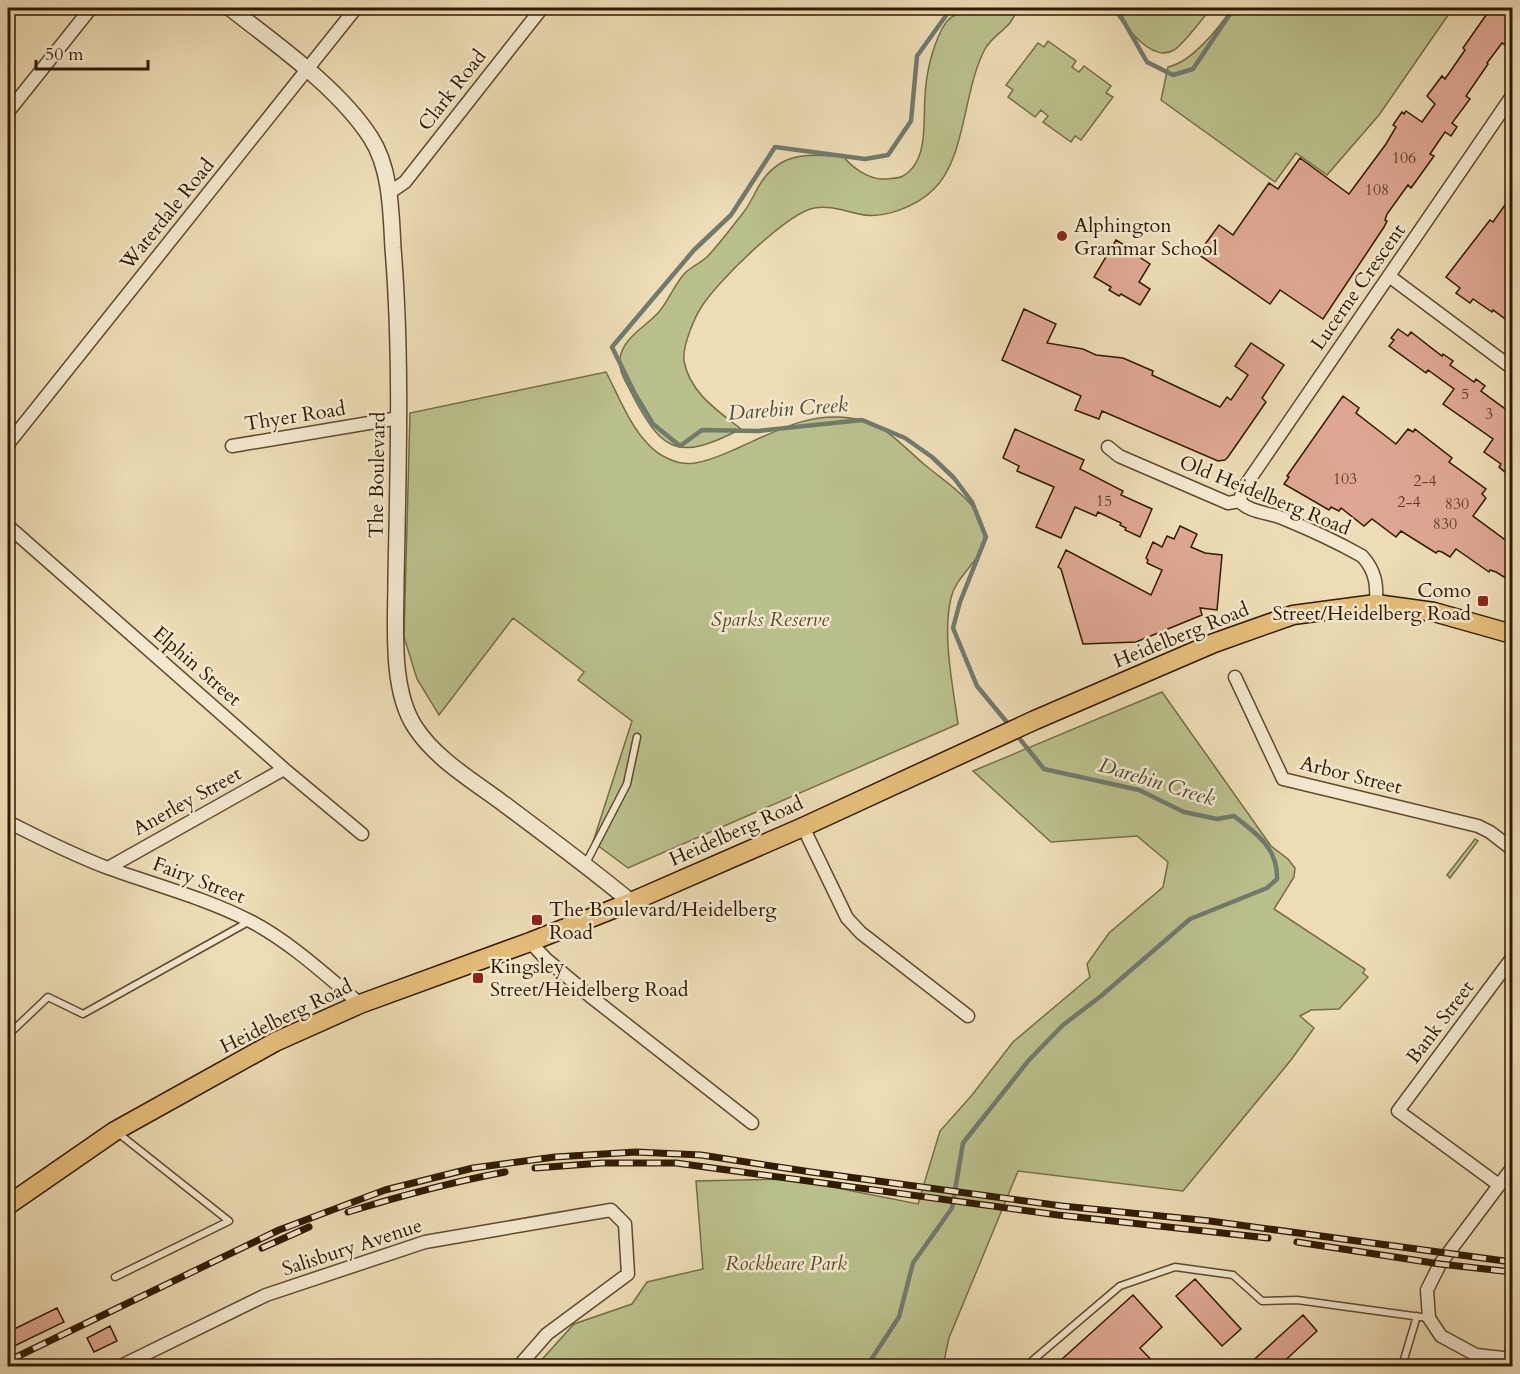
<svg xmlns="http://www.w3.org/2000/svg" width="1520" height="1374" font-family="Cardo,serif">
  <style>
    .green { fill: #bac08c; stroke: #756d46; stroke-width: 1.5 }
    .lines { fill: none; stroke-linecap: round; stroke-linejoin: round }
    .stream { stroke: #707a6d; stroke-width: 4.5 }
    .building { fill: #dfa793; stroke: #301a00; stroke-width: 1.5 }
    .service-casing { stroke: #5f4a2d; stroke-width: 9 }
    .minor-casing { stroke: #5f4a2d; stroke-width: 15 }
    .tertiary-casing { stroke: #5f4a2d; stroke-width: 18 }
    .primary-casing { stroke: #301a00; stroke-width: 21 }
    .service { stroke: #f3e8cf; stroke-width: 6 }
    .minor { stroke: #f3e8cf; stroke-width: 12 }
    .tertiary { stroke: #f3e8cf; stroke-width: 15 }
    .primary { stroke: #e6be7a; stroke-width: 18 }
    .rail-casing { stroke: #301a00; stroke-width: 7 }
    .rail { stroke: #f3e8cf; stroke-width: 4.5; stroke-dasharray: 14; stroke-linecap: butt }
    .poi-dot { fill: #8f2418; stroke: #f3e8cf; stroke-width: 2 }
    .labels { text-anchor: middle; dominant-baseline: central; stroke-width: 5; stroke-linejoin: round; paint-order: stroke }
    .number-label { font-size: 16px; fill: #5c3d25 }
    .street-label { font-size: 20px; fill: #301a00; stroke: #f3e8cf }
    .poi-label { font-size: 20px; fill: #301a00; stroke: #f3e8cf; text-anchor: start }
    .park-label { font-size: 20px; font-style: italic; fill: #594c2a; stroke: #f3e8cf }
    .water-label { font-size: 21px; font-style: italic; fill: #504a36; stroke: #f3e8cf }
  </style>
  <rect width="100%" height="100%" fill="#eddcb5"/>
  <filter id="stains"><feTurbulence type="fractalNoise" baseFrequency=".00333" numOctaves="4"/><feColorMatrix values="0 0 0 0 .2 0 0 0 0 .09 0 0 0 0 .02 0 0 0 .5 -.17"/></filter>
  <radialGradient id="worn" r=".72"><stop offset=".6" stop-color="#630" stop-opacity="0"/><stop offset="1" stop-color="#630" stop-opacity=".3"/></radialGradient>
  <!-- green -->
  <path class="green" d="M979,8H1019C1016,13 1013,18 1010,23C1002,32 990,39 985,49C963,90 966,158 934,189C917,206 883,220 859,214C844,211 830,205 814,208C786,214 718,281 702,306C694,318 682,347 684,361C690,393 718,411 741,429C682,459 664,456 633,396C628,385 617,370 620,358C623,338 645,327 658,313C669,301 674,284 686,272C693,266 702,262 708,256C720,243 732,227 743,213C757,195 758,177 781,163C800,152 821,156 843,156C852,168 870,180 885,179C891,178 898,179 903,176C929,161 923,121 925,96C926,74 932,48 942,29C954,7 963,18 979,8Z
    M1112,8H1212C1201,19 1186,42 1174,50C1151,64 1123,23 1112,8Z
    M1232,8H1453L1379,115L1327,175L1296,153L1275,182L1161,100L1168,67C1192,62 1219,28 1232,8Z
    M1048,41L1076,61L1072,67L1079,72L1084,66L1111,86L1106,93L1113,97L1081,140L1075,136L1071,142L1043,122L1048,116L1041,110L1035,117L1008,97L1013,90L1006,85L1038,43L1044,47Z
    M606,372C618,395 629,424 647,443C658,456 678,466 695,463C710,461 724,454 738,448C774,432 809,412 850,418C855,419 862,419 867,421C889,429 908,451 925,465C945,482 976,500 983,527C991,557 957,571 951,598C942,634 953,687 958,724L628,868L593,842L632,721L578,680L584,672L513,618L439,715L417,679L404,637L410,413Z
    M1162,692L1271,846L1288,859L1295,868L1294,877L1274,909L1365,969L1363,973L1368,977L1339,1009L1311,1010L1300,1016L1314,1028L1291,1060L1183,1191L1018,1171L949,1338L943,1366H536L574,1324L632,1304L647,1282L703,1269L696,1181L791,1179L918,1204L940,1131L972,1095L1013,1042L1090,977L1087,964L1109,933L1163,887L1168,862L1137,836L1051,842L973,771Z
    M1475,839L1478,841L1450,878L1447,875Z"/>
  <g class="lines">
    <!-- stream -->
    <path class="stream" d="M954,8L950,10L917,56L911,121L888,155L865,159L775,147L731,215L694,250L612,347L635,394L653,424L680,446L702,430L758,431L862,420L905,438L932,457L954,478L972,502L986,537L960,602L953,628L977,686L1010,726
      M1116,8L1147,62L1173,75L1193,69L1234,8
      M867,1366L899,1317L913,1263L952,1208L963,1143L1029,1060L1063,1025L1101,996L1190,919L1267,888L1277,879C1278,848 1256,833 1234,816L1217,819L1184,812L1139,790L1044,769L1015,733"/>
  </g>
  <!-- building -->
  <path class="building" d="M1491,8L1501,13L1505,8H1512V34L1505,45L1502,43L1487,63L1488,64L1466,96L1470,99L1452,123L1457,127L1451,136L1445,132L1430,154L1434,156L1411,188L1408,185L1387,214L1385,220L1387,221L1384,227L1323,319L1280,290L1270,304L1198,254L1219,225L1233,235L1269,183L1278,189L1300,158L1349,194L1386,144L1396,127L1393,125L1402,112L1404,114L1406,111L1422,122L1435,104L1427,96L1442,76L1445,79L1465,50L1463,48Z
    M1512,195V324L1493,310L1492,312L1473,299L1470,303L1456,293L1460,288L1446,277L1490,220L1493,222Z
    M1116,240L1142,256L1141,258L1150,264L1139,282L1150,289L1140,305L1121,294L1119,296L1109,290L1111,287L1094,277Z
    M1024,309L1056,324L1047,343L1083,349L1096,355L1123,358L1153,371L1152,375L1220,407L1227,397L1231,400L1248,375L1235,366L1251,343L1284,365L1262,398L1266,402L1228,457L1225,460L1218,461L1102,411L1099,419L1075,410L1081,396L1002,360Z
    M1398,329L1408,336L1411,332L1442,356L1443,354L1453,361L1450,365L1474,382L1476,379L1485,386L1481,391L1512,414V478L1499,467L1501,464L1484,452L1493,439L1443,404L1454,389L1428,370L1426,373L1389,346L1394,340L1391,338Z
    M1343,396L1359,408L1356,413L1396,444L1408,429L1413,432L1415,429L1452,458L1449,462L1486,489L1482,494L1486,498L1473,516L1512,545V582L1496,572L1490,570L1489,572L1456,549L1450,557L1442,552L1438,551L1436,553L1401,531L1396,537L1372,519L1364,526L1341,508L1339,511L1331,507L1329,510L1284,484L1289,477L1287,476Z
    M1015,429L1084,460L1080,469L1123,491L1121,495L1152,509L1140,537L1125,530L1126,528L1120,525L1121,523L1098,512L1096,516L1075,507L1061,538L1036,527L1054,487L1017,471L1019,466L1003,458Z
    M1180,526L1197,534L1191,547L1205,553L1222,555L1217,610L1200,608L1202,615L1136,642L1083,644L1061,569L1058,567L1066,550L1151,595L1162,570L1147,563L1148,560L1146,558L1153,542L1162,547L1167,536L1174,539Z
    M1195,1279L1241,1329L1222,1346L1176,1296Z
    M1133,1295L1162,1327L1140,1348L1157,1366H1067L1061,1360Z
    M57,1308L64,1322L8,1349V1332Z
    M1303,1315L1317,1331L1279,1366H1247Z
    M110,1326L117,1341L94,1352L87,1338Z"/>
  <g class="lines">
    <defs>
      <path id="service" d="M585,865L627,784L637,737
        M8,1035L48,997L83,1014L250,921
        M115,1277L229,1221L118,1133
        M1026,1366L1120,1286L1175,1267L1233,1275L1262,1301L1297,1300L1428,1318
        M1402,1366L1417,1316"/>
      <path id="minor" d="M8,112L91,8
        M389,193L405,182L416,168L542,8
        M1389,276L1512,368
        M8,444L356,8
        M232,446L399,418
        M1108,447L1119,456L1228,503L1239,501
        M1239,501L1245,486L1512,96
        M1239,501C1251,513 1267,512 1282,518C1309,529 1337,542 1362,556C1376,571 1377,585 1376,604
        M8,526L284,769L362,834
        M1235,677L1283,779L1478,826L1490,832L1512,849
        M8,822C40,838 73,855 108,868C155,885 205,898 250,921C289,941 327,976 360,1004
        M803,827L847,918L861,933L968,1016
        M108,868L284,769
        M530,942L546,959L590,996L752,1123
        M1512,1168L1440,1264L1427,1290L1429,1318L1441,1336L1476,1355L1512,1359
        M1499,1185L1398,1111L1512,958
        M121,1366L266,1295L425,1242L611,1210L625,1224L628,1274L547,1334L519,1366"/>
      <path id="tertiary" d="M230,8C277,45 339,88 371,138C391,169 391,213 393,248C402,358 398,469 396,580C396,624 390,689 415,727C435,758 470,779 500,801C544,834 589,867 631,902"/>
      <path id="primary" d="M8,1205L115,1131L275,1042L360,1004L530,942L631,902L803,827L1035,720L1214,643L1293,615L1376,604L1434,612L1512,634"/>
    </defs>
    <!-- service casing -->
    <use href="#service" class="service-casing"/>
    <!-- minor casing -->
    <use href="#minor" class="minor-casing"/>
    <!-- tertiary casing -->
    <use href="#tertiary" class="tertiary-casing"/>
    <!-- primary casing -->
    <use href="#primary" class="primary-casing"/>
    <!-- service -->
    <use href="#service" class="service"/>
    <!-- minor -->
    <use href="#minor" class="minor"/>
    <!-- tertiary -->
    <use href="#tertiary" class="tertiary"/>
    <!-- primary -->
    <use href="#primary" class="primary"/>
    <defs>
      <path id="rail" d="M535,1168L602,1163H676L1058,1215L1268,1238
        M348,1212C400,1196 452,1182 505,1172
        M1297,1242L1440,1264L1512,1272
        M262,1248L309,1227
        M8,1361L279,1230L385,1190L473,1168L555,1157L636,1152L701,1155L811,1172L1062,1206L1210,1221L1512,1262"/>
    </defs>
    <!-- rail casing -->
    <use href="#rail" class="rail-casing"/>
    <!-- rail -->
    <use href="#rail" class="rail"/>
  </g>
  <!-- markers -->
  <g class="poi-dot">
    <circle cx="1062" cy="236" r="6"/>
    <rect x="1477" y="595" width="12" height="12" rx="3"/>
    <rect x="531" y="914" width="12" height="12" rx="3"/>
    <rect x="472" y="972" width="12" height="12" rx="3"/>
  </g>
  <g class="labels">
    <!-- number labels -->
    <g class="number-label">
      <text x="1404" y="158">106</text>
      <text x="1377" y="190">108</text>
      <text x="1465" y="394">5</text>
      <text x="1489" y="414">3</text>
      <text x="1345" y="479">103</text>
      <text x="1425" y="481">2-4</text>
      <text x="1104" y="501">15</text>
      <text x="1409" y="502">2-4</text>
      <text x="1457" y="504">830</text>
      <text x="1445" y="524">830</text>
    </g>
    <!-- street labels -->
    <g class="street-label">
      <text transform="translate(452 90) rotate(-52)">Clark Road</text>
      <text transform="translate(167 214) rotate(-51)">Waterdale Road</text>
      <text transform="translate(1358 287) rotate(-55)">Lucerne Crescent</text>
      <text transform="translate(295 416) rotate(-9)">Thyer Road</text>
      <text transform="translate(377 475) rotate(-89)">The Boulevard</text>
      <text transform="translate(1265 495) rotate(22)">Old Heidelberg Road</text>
      <text transform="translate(1181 635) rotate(-22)">Heidelberg Road</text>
      <text transform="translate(197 666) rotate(41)">Elphin Street</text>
      <text transform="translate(1351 775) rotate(14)">Arbor Street</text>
      <text transform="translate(187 801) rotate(-29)">Anerley Street</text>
      <text transform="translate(736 831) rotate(-24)">Heidelberg Road</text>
      <text transform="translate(199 880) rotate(21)">Fairy Street</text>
      <text transform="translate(286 1016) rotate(-26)">Heidelberg Road</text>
      <text transform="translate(1440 1022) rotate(-53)">Bank Street</text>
      <text transform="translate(352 1247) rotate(-18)">Salisbury Avenue</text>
    </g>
    <!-- poi labels -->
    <g class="poi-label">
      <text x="1074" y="225">Alphington<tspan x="1074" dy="23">Grammar School</tspan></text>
      <text x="1471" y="590" text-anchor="end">Como<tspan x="1471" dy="23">Street/Heidelberg Road</tspan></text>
      <text x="549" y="909">The Boulevard/Heidelberg<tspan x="549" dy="23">Road</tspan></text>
      <text x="490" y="966">Kingsley<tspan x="490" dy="23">Street/Heidelberg Road</tspan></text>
    </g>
    <!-- park labels -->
    <g class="park-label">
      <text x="770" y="619">Sparks Reserve</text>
      <text x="786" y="1263">Rockbeare Park</text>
    </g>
    <!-- water labels -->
    <g class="water-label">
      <text transform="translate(788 409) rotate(-4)">Darebin Creek</text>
      <text transform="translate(1157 782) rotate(17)">Darebin Creek</text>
    </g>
  </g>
  <!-- margin -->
  <rect width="1520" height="1374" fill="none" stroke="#eddcb5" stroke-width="30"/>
  <rect x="9" y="9" width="1502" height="1356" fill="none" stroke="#301a00" stroke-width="3"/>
  <rect x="15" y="15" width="1490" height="1344" fill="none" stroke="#301a00" stroke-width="1.5"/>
  <!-- scale -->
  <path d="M36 60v9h112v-9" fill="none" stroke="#301a00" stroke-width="3"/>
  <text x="45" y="60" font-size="18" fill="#301a00" stroke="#f3e8cf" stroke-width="4.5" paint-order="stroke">50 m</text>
  <rect width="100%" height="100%" filter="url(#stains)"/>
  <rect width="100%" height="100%" fill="url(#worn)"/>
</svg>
